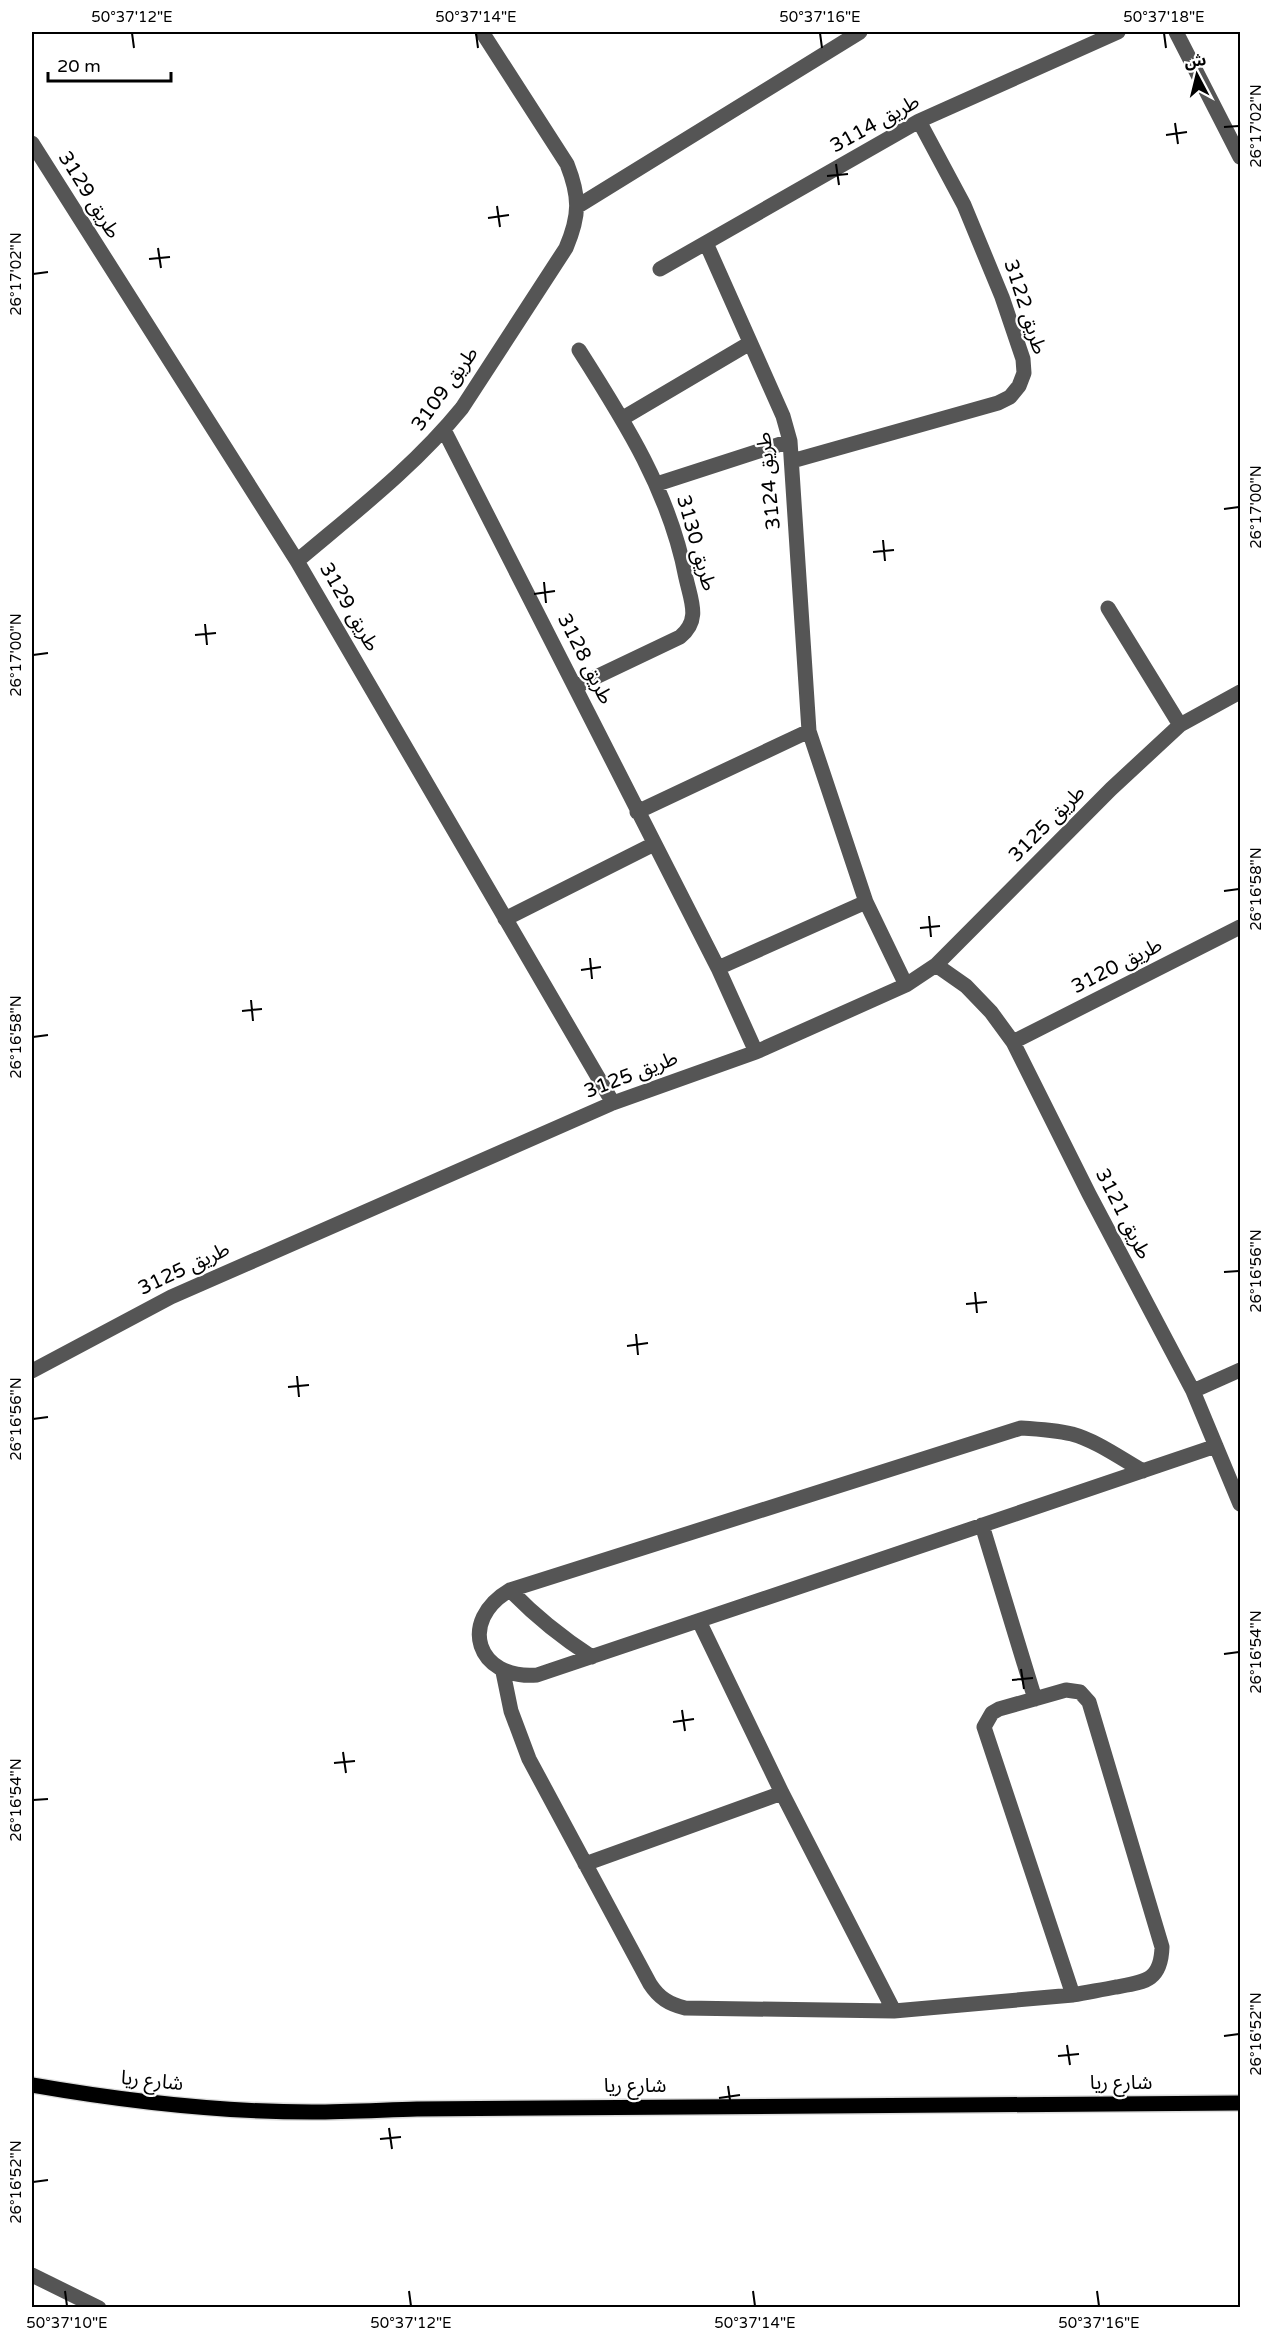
<svg xmlns="http://www.w3.org/2000/svg" width="1272" height="2339" font-family="'Varela Round','Noto Sans Arabic',sans-serif">
  <style>
    .lines { fill: none; stroke-linecap: round; stroke-linejoin: round }
    .major-casing { stroke: #dbdbdb; stroke-width: 18 }
    .minor { stroke: #555; stroke-width: 15 }
    .major { stroke: #000; stroke-width: 15 }
    .ticks { fill: none; stroke: #000; stroke-width: 2 }
    .labels { text-anchor: middle; dominant-baseline: central; stroke-width: 4.5; stroke-linejoin: round; paint-order: stroke }
    .street-label { font-size: 20px; fill: #000; stroke: #fff }
    .neatline { fill: none; stroke: #000; stroke-width: 2 }
    .ticks-label { font-size: 15px; text-anchor: middle; fill: #000 }
  </style>
  <rect width="100%" height="100%" fill="#fff"/>
  <g class="lines">
    <defs>
      <path id="major" d="M32,2085C124,2101 218,2112 312,2112C347,2112 382,2110 417,2109L1240,2103"/>
    </defs>
    <!-- major casing -->
    <use href="#major" class="major-casing"/>
    <!-- minor -->
    <path class="minor" d="M1176,32L1240,157
      M32,143L297,561L613,1103
      M578,206L860,32
      M706,243L783,416L790,441L809,731L866,902L906,985
      M660,269L919,121L1118,32
      M623,418L750,343
      M444,430L718,968L756,1052
      M792,461L998,403L1010,397L1019,386L1024,373L1023,359L1002,297L964,205L919,121
      M657,484L790,441
      M297,561C355,512 414,467 462,408L566,248C580,215 580,197 567,164L482,32
      M1108,608L1180,725
      M575,687L680,637C701,620 691,601 686,578C670,493 625,422 579,350
      M637,812L809,731
      M505,919L654,844
      M936,965L966,986L991,1012L1013,1042L1089,1194L1193,1391L1240,1504
      M718,968L866,902
      M1013,1042L1240,927
      M32,1371L171,1297L613,1103L756,1052L906,985L936,965L1111,789L1180,725L1240,692
      M1193,1391L1240,1370
      M1143,1471C1120,1458 1097,1441 1072,1434C1055,1430 1038,1429 1021,1428L510,1590C457,1621 477,1680 537,1675C763,1599 990,1523 1216,1446
      M982,1525L1035,1699
      M510,1590C535,1616 561,1637 592,1657
      M699,1621L782,1793L894,2011
      M503,1672L511,1711L529,1759L650,1984C659,1998 669,2004 685,2008L894,2011L1073,1995
      M1066,1690L1080,1692L1089,1702L1162,1947C1161,1981 1145,1982 1116,1987C1102,1990 1087,1992 1073,1995L984,1727L992,1713L999,1709Z
      M585,1864L782,1793
      M32,2275L99,2308"/>
    <!-- major -->
    <use href="#major" class="major"/>
  </g>
  <!-- ticks -->
  <path class="ticks" d="M132,33L134,48M476,33L478,48M820,33L822,48M1164,33L1166,48M1175,123L1178,144M1224,127L1239,126M1166,135L1187,132M836,164L839,185M827,176L848,174M497,206L500,227M488,218L509,215M158,248L161,268M149,259L170,257M33,274L48,272M1224,509L1239,507M883,540L885,561M873,552L894,550M544,582L546,603M534,594L555,591M205,624L207,645M195,635L216,633M33,655L48,653M1224,891L1239,889M929,916L931,937M920,928L940,926M590,958L592,979M581,970L601,967M251,1000L253,1021M242,1011L262,1009M33,1037L48,1035M1224,1272L1239,1271M975,1292L977,1313M966,1304L987,1302M636,1334L638,1355M627,1346L648,1343M297,1376L299,1397M288,1387L309,1385M33,1419L48,1417M1224,1654L1239,1652M1021,1669L1024,1689M1012,1680L1033,1678M682,1710L685,1731M673,1722L694,1719M343,1752L346,1773M334,1763L355,1761M33,1800L48,1799M1224,2036L1239,2034M1067,2045L1070,2065M1058,2056L1079,2054M728,2086L731,2107M719,2098L740,2095M389,2128L392,2149M380,2139L401,2137M33,2182L48,2180M65,2291L67,2306M409,2291L411,2306M753,2291L755,2306M1097,2291L1099,2306"/>
  <g class="labels">
    <!-- street labels -->
    <g class="street-label">
      <text transform="translate(875 124) rotate(-29)">طريق 3114</text>
      <text transform="translate(89 195) rotate(58)">طريق 3129</text>
      <text transform="translate(1025 307) rotate(72)">طريق 3122</text>
      <text transform="translate(445 389) rotate(-54)">طريق 3109</text>
      <text transform="translate(769 481) rotate(-96)">طريق 3124</text>
      <text transform="translate(696 543) rotate(74)">طريق 3130</text>
      <text transform="translate(349 607) rotate(60)">طريق 3129</text>
      <text transform="translate(585 659) rotate(63)">طريق 3128</text>
      <text transform="translate(1047 824) rotate(-45)">طريق 3125</text>
      <text transform="translate(1117 966) rotate(-27)">طريق 3120</text>
      <text transform="translate(631 1075) rotate(-21)">طريق 3125</text>
      <text transform="translate(1123 1214) rotate(63)">طريق 3121</text>
      <text transform="translate(184 1269) rotate(-25)">طريق 3125</text>
      <text transform="translate(152 2081) rotate(6)">شارع ريا</text>
      <text x="1121" y="2083">شارع ريا</text>
      <text x="635" y="2086">شارع ريا</text>
    </g>
  </g>
  <!-- border -->
  <rect width="1272" height="2339" fill="none" stroke="#ffffff" stroke-width="66"/>
  <!-- north arrow -->
  <g transform="translate(1197 75) rotate(353)" stroke="#ffffff" stroke-width="4.5" paint-order="stroke">
  <path d="M0-4.5L10 22L0 15L-10 22Z" fill="#000000"/>
  <text y="-9" font-size="16" font-weight="bold" text-anchor="middle" fill="#000000">ش</text>
  </g>
  <!-- scale -->
  <path d="M48 72v9h123v-9" fill="none" stroke="#000000" stroke-width="3"/>
  <text x="57" y="72" font-size="18" fill="#000000" stroke="#ffffff" stroke-width="4.5" paint-order="stroke">20 m</text>
  <rect x="33" y="33" width="1206" height="2273" class="neatline"/>
  <g class="ticks-label">
    <text x="132" y="22">50°37'12"E</text>
    <text x="476" y="22">50°37'14"E</text>
    <text x="820" y="22">50°37'16"E</text>
    <text x="1164" y="22">50°37'18"E</text>
    <text transform="translate(1256 126) rotate(-90)" y="5">26°17'02"N</text>
    <text transform="translate(16 274) rotate(-90)" y="5">26°17'02"N</text>
    <text transform="translate(1256 507) rotate(-90)" y="5">26°17'00"N</text>
    <text transform="translate(16 655) rotate(-90)" y="5">26°17'00"N</text>
    <text transform="translate(1256 889) rotate(-90)" y="5">26°16'58"N</text>
    <text transform="translate(16 1037) rotate(-90)" y="5">26°16'58"N</text>
    <text transform="translate(1256 1271) rotate(-90)" y="5">26°16'56"N</text>
    <text transform="translate(16 1419) rotate(-90)" y="5">26°16'56"N</text>
    <text transform="translate(1256 1652) rotate(-90)" y="5">26°16'54"N</text>
    <text transform="translate(16 1800) rotate(-90)" y="5">26°16'54"N</text>
    <text transform="translate(1256 2034) rotate(-90)" y="5">26°16'52"N</text>
    <text transform="translate(16 2182) rotate(-90)" y="5">26°16'52"N</text>
    <text x="67" y="2328">50°37'10"E</text>
    <text x="411" y="2328">50°37'12"E</text>
    <text x="755" y="2328">50°37'14"E</text>
    <text x="1099" y="2328">50°37'16"E</text>
  </g>
</svg>
